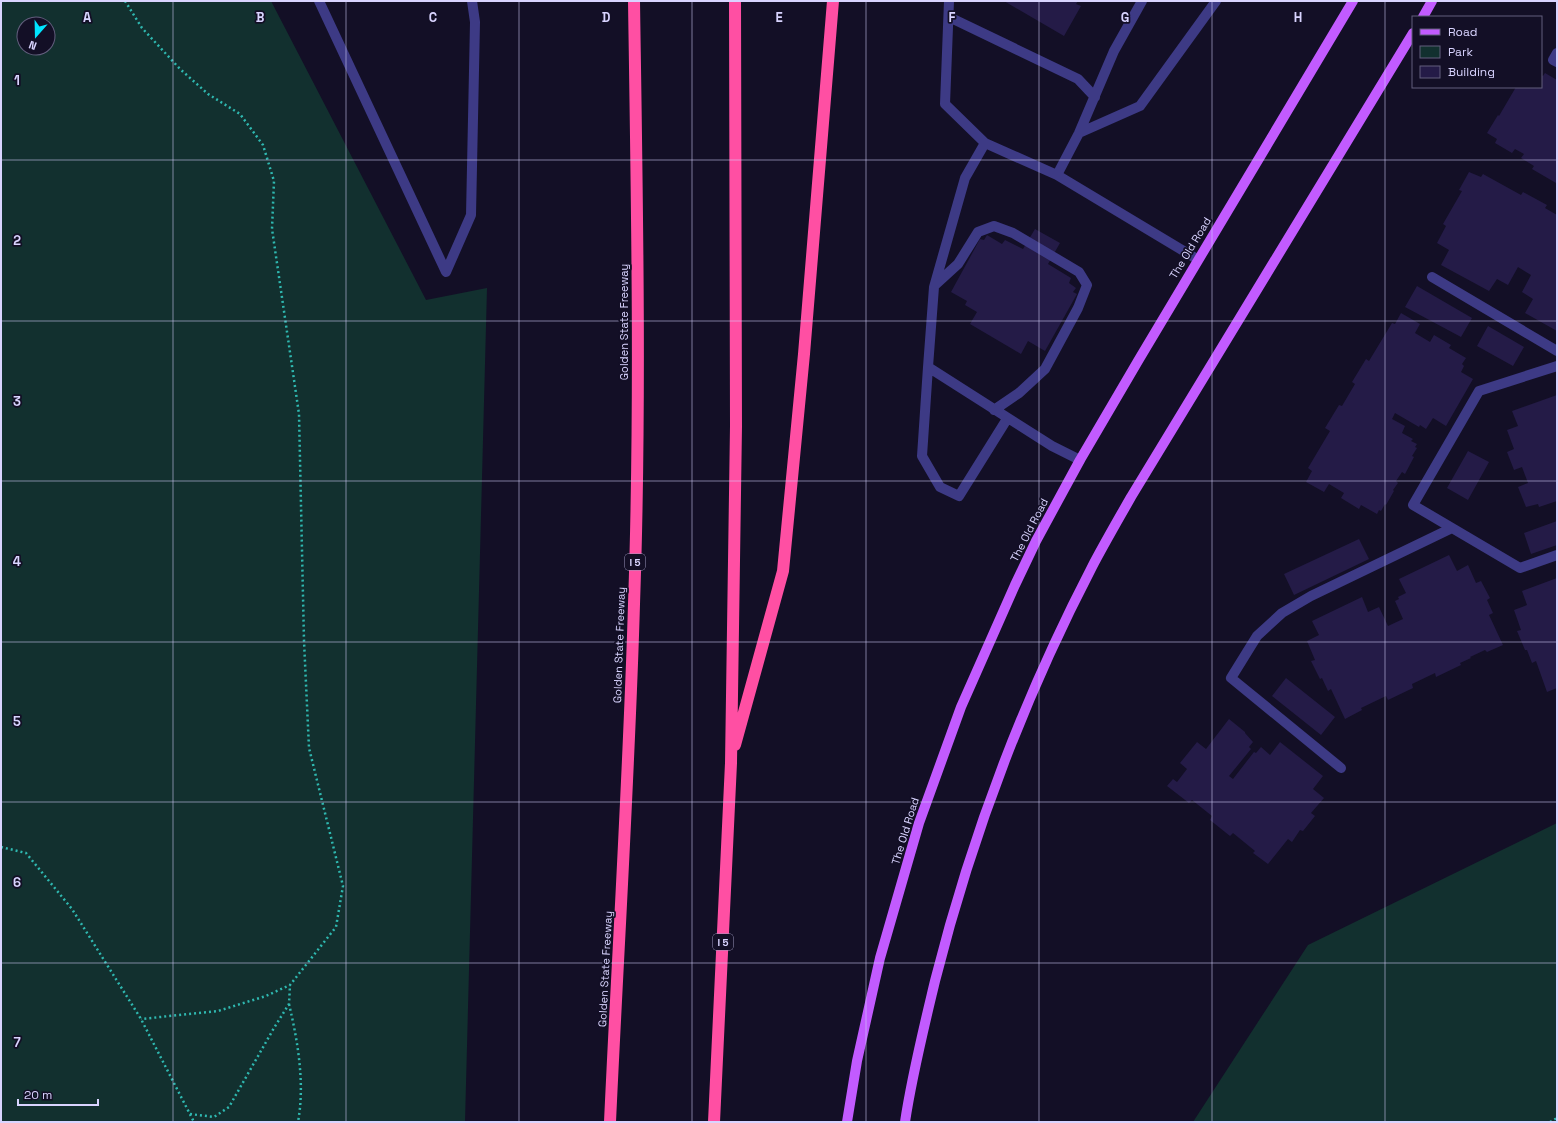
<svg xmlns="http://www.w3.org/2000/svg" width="1558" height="1123" font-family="'Space Grotesk',sans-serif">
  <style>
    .green { fill: #12302f; fill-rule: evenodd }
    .building { fill: #241b47 }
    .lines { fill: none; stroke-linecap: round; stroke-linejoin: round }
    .path { stroke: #2fb8b0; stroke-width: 2.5; stroke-dasharray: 2 3; stroke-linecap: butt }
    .service { stroke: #3d3a85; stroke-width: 10 }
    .primary { stroke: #c25bff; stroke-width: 10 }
    .motorway { stroke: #ff4fa3; stroke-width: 12 }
    .grid { fill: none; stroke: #d9d4ff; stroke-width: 1; stroke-opacity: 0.55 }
    .labels { text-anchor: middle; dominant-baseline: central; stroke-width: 3.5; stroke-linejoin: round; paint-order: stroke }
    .shield { fill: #130f26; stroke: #9e99be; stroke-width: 1 }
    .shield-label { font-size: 10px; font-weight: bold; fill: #d9d4ff }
    .street-label { font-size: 11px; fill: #d9d4ff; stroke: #130f26 }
    .grid-label { font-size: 13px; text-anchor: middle; font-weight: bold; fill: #d9d4ff; stroke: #130f26; stroke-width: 3.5; stroke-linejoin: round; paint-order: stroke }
  </style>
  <rect width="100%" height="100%" fill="#130f26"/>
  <!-- green -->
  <path class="green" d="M1,1H271L426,300L487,288L465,1122H1ZM24,24H48V48H24Z
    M1557,823V1122H1193L1308,945Z"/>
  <!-- building -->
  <path class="building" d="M1004,1H1078L1076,4L1081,6L1064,36Z
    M1545,73L1557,80L1556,183L1532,169L1534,166L1521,158L1524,154L1515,149L1512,153L1495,143L1497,139L1487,133L1498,115L1499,116L1516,87H1541V75L1543,76Z
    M1469,172L1481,177L1483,174L1521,195L1523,192L1547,205L1545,208L1557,215V331L1525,313L1533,299L1522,292L1531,275L1518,267L1508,285L1497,279L1489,291L1441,265L1449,250L1437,243L1446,226L1443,224L1462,191L1459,190Z
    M1035,229L1060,243L1048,264L1071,278L1069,283L1076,288L1073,292L1077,294L1045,351L1028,341L1021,354L970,324L977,312L965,305L967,301L951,292L980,239L984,240L987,235L1002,244L1005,240L1023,249Z
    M1417,286L1472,318L1461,337L1405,307Z
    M1401,313L1420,324L1415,333L1430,342L1434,335L1451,345L1449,348L1466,358L1462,364L1464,366L1461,372L1473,379L1446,426L1433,418L1426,429L1420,425L1419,427L1395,413L1392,419L1405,426L1402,433L1413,439L1411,441L1417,444L1415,447L1417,448L1412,456L1414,457L1405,474L1402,472L1396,481L1398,483L1393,490L1394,491L1386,505L1385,504L1381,511L1379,510L1377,514L1361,505L1359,509L1341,498L1344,493L1329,484L1324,492L1306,482L1312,471L1308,468L1330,431L1325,428L1339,405L1342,406L1355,384L1352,382L1366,359L1369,361L1392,323L1395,324Z
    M1488,326L1524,347L1513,366L1477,346Z
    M1557,395V501L1539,507L1538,504L1526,507L1518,487L1528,483L1522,467L1514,470L1507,452L1514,449L1507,430L1518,426L1512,411Z
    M1468,451L1489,462L1468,500L1447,488Z
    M1557,521V545L1531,554L1524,533Z
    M1359,539L1369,559L1294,595L1284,574Z
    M1449,555L1457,571L1468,565L1476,583L1481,581L1490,598L1487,600L1493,613L1489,615L1503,645L1487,652L1485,650L1470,657L1471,658L1460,663L1461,665L1436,677L1435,673L1412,684L1413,688L1388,700L1386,696L1361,708L1362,710L1345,719L1331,689L1328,691L1322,678L1320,679L1311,661L1315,660L1307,641L1319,635L1312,621L1362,597L1368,612L1379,607L1388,626L1403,619L1395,601L1399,599L1398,597L1406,593L1399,579Z
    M1557,578V688L1547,692L1536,661L1532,663L1527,650H1525L1517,631L1521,630L1514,610L1527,605L1522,591Z
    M1286,678L1335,717L1321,735L1272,696Z
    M1229,719L1245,732V733L1253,742L1249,747L1251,749L1229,776L1233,779L1254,752L1256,753L1261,747L1270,755L1280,742L1323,776L1313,789L1324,798L1311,813L1315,816L1303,831L1300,830L1292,842L1288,839L1268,864L1253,853L1255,851L1233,833L1230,836L1210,820L1212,816L1192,800L1189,803L1167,786L1173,779L1177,782L1187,769L1180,763L1197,742L1206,749Z"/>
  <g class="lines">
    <!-- path -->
    <path class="path" d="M125,1L142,28L180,69L208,94L240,114L263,145L274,181L272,229L299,414L304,641L309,748L343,886L336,927L290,985L266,996L218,1011L141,1019
      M1,847L26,853L72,909L141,1019L194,1122
      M289,1004C298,1042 305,1084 298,1122
      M190,1114L214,1117L229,1107L274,1028L289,1004L290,985
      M1550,1122L1557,1118"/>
    <!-- service -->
    <path class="service" d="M319,1L446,272L471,215L475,22L472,1
      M949,1L945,104L985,143L965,178L934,287L928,367L1052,446L1080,460
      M949,17L1078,79L1095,97
      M1557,53L1553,60L1557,62
      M1079,133L1140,106L1216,1
      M985,143L1057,175L1079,133L1114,51L1142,1
      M1057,175L1197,259
      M1432,277L1557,351
      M935,285L958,264L978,232L994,226L1013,233L1079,272L1087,285L1078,308L1045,369L1019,393L994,410
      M1557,366L1479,391L1413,505L1520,568L1557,555
      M928,367L922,456L940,487L959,496L1007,419
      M1341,768L1231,678L1257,636L1282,613L1311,596L1452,528"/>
    <!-- primary -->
    <path class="primary" d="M1423,17L1432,1
      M847,1122L857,1061L880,958L919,823L961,707L1015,585L1036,541L1080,460L1138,361L1353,1
      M905,1122C912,1075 924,1027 935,981C971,838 1024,698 1092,567C1104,544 1118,520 1131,497L1413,33"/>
    <!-- motorway -->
    <path class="motorway" d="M735,745L783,571L804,354L833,1
      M610,1122C618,949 629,777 634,604C641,403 637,202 634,1
      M714,1122L731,763L736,426L735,1"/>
  </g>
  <!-- grid -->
  <path class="grid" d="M173,1V1122M346,1V1122M519,1V1122M692,1V1122M866,1V1122M1039,1V1122M1212,1V1122M1385,1V1122M1,160H1557M1,321H1557M1,481H1557M1,642H1557M1,802H1557M1,963H1557"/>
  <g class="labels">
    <!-- shield labels -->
    <g class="shield">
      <rect x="625" y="554" width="20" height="16" rx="3"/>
      <rect x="713" y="934" width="20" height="16" rx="3"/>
    </g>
    <g class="shield-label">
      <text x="635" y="562">I 5</text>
      <text x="723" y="942">I 5</text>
    </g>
    <!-- street labels -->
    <g class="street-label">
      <text transform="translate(1190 248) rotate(-59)">The Old Road</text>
      <text transform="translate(624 322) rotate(-90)">Golden State Freeway</text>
      <text transform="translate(1029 530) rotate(-63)">The Old Road</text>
      <text transform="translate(619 645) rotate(-88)">Golden State Freeway</text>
      <text transform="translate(905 831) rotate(-73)">The Old Road</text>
      <text transform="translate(605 969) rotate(-87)">Golden State Freeway</text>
    </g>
  </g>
  <g class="grid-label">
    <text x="87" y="22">A</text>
    <text x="260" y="22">B</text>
    <text x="433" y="22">C</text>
    <text x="606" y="22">D</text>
    <text x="779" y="22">E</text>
    <text x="952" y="22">F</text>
    <text x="1125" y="22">G</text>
    <text x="1298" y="22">H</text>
    <text x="17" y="85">1</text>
    <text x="17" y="245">2</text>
    <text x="17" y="406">3</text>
    <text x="17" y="566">4</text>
    <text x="17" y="726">5</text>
    <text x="17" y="887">6</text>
    <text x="17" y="1047">7</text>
  </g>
  <!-- border -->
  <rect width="1558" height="1123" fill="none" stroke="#d9d4ff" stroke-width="4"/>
  <!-- legend -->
  <rect x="1412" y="16" width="130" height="72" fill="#130f26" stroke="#625e7d"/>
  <rect x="1420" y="29" width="20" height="6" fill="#c25bff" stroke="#625e7d"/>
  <text x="1448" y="36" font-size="12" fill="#d9d4ff">Road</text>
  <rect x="1420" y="46" width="20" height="12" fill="#12302f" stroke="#625e7d"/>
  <text x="1448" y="56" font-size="12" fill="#d9d4ff">Park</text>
  <rect x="1420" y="66" width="20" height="12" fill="#241b47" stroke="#625e7d"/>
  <text x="1448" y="76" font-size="12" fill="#d9d4ff">Building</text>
  <!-- north arrow -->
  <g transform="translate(36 36) rotate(200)"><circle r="19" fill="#130f26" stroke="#625e7d"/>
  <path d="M0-3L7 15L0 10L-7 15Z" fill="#00e5ff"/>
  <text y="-6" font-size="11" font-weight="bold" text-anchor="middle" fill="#d9d4ff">N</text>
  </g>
  <!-- scale -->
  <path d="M18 1099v6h80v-6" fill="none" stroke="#d9d4ff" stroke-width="2"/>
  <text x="24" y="1099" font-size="12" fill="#d9d4ff" stroke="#130f26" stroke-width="3" paint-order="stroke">20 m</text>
</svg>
